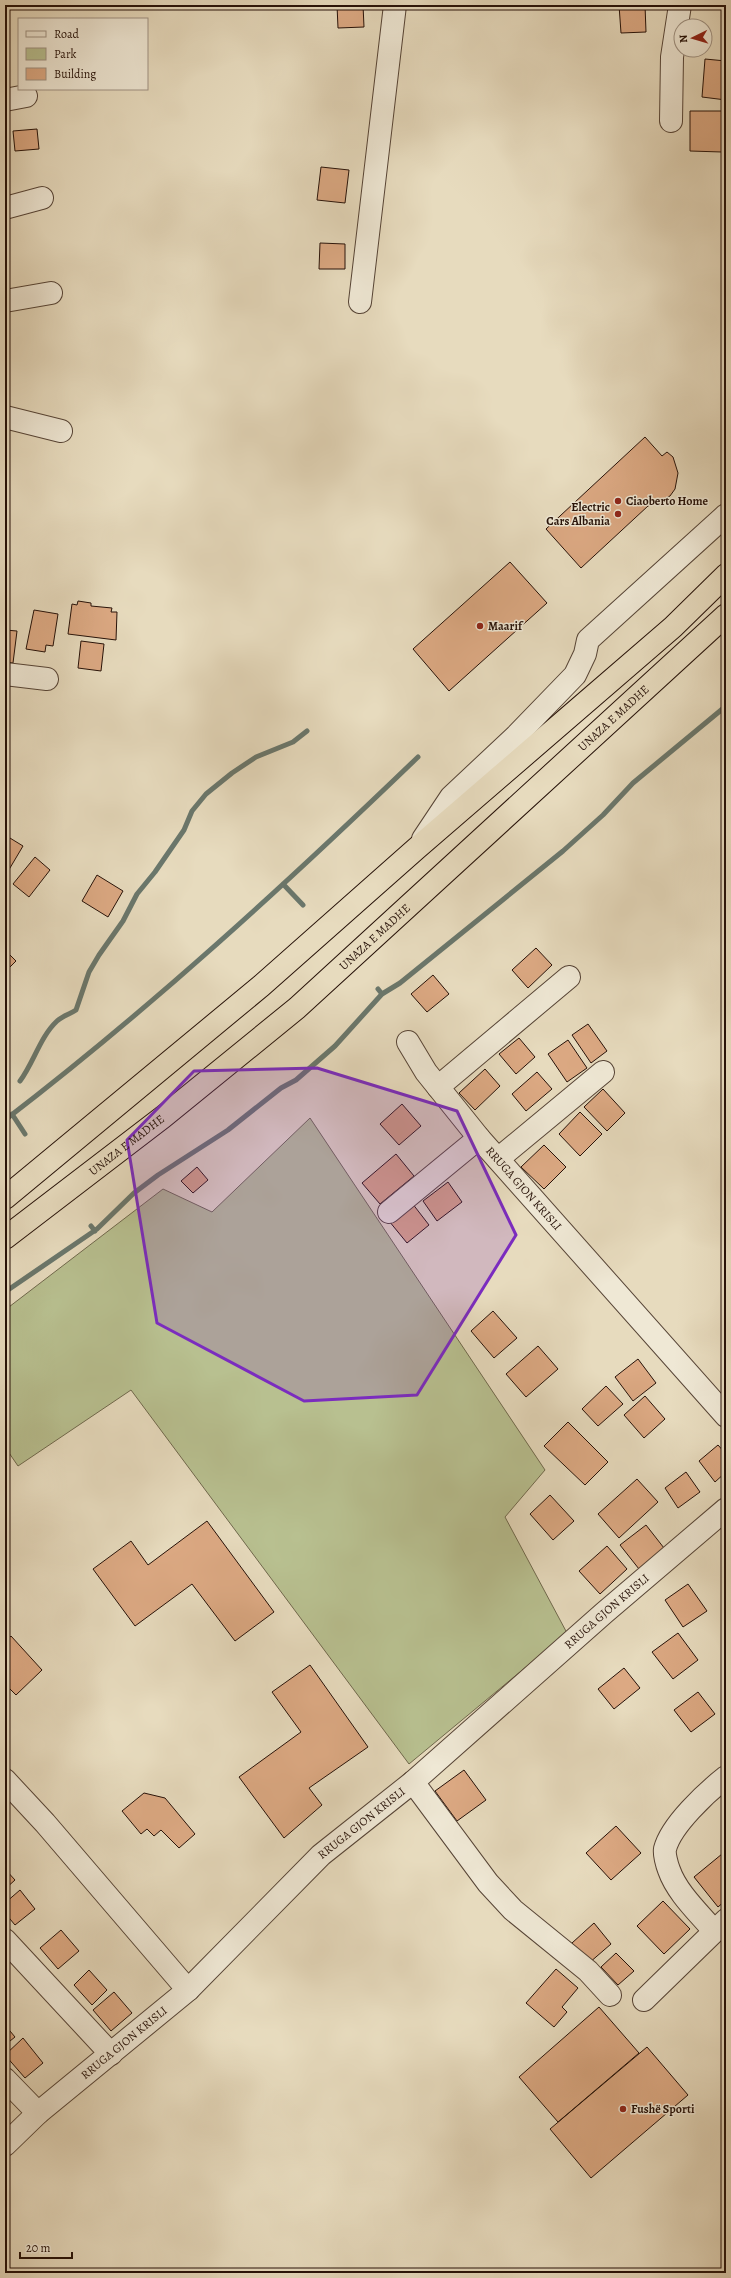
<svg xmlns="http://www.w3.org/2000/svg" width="731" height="2278" font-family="Alegreya,serif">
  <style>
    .green { fill: #b8c090; stroke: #6f684c }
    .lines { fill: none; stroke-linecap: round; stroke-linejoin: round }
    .stream { stroke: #6a776c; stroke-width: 5 }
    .building { fill: #dca983; stroke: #261108 }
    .minor-casing { stroke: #564436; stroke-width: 24 }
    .highway-casing { stroke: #261108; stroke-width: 24 }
    .minor { stroke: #efe8d5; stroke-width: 22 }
    .highway { stroke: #e7dbbe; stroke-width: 22 }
    .marked { fill: #7b2cbf; fill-opacity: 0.2; stroke: #7b2cbf; stroke-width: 3; stroke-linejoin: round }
    .poi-dot { fill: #8f2418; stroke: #efe8d5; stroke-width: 1.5 }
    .labels { text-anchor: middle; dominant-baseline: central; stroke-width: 3; stroke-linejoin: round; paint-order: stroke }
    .poi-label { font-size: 12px; font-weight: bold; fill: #261108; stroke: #efe8d5; text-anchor: start }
    .street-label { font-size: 12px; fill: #261108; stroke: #efe8d5 }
  </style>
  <rect width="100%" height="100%" fill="#e7dbbe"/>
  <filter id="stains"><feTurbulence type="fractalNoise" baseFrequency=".005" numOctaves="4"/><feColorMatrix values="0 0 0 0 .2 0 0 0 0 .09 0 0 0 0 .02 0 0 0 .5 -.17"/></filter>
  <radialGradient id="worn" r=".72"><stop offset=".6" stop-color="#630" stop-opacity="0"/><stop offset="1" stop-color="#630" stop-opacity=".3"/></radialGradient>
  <!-- green -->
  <path class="green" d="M310,1118L545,1470L505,1517L567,1633L409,1764L131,1390L18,1466L5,1447V1310L163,1189L212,1212Z"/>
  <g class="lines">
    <!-- stream -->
    <path class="stream" d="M283,884L303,905
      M378,989L382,994
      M20,1081C34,1062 40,1037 57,1021C62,1016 70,1014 76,1010L89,972L99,955L123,921L137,894L155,872L184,830L192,811L206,794L232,773L256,757L293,742L307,731
      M12,1114L25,1134
      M5,1120C151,1008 286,884 418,757
      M91,1226L95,1231
      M5,1292L97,1229L134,1193L158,1175L228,1130L281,1088L296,1080L335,1046L382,994L400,983L563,851L603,815L633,783L726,706"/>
  </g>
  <!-- building -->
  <path class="building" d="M337,5H363L364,27L338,28Z
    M619,5H645L646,32L621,33Z
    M705,59L726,61V100L702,97Z
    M690,111H722V152L690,151Z
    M37,129L39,149L15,151L13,131Z
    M321,167L349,170L345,203L317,200Z
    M320,243L345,244V269H319Z
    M645,437L662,456L667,452L673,457L678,473L675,489L670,496L648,506L581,568L546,529Z
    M510,562L547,603L449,691L413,649Z
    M78,601L91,603V606L112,608L111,612H117L116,640L68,634L72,604L77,605Z
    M34,610L58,614L53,646L46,645L45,652L26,649Z
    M5,630L17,631L13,663L5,662Z
    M81,641L104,644L101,671L78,668Z
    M5,835L23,846L7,873L5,872Z
    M35,857L50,870L29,897L13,884Z
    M97,875L123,891L108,917L82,901Z
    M536,948L552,965L528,988L512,970Z
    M5,950L16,961L5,972Z
    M433,975L449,994L427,1012L411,994Z
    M588,1024L607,1051L591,1063L572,1035Z
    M519,1038L535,1057L516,1074L499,1054Z
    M568,1040L587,1068L567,1082L548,1054Z
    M485,1069L500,1086L475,1110L459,1093Z
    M537,1072L552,1089L526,1111L512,1094Z
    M603,1089L625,1113L607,1131L584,1107Z
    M402,1104L421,1126L399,1145L380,1124Z
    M580,1112L602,1134L580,1156L559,1134Z
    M544,1145L566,1167L544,1189L521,1167Z
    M396,1154L414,1176L380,1204L362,1183Z
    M197,1167L208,1180L193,1193L181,1181Z
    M448,1182L462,1202L437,1221L423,1201Z
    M412,1203L429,1225L407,1243L389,1221Z
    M493,1311L517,1338L494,1358L471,1331Z
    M538,1346L558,1369L526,1397L506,1374Z
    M638,1359L656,1383L633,1401L615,1377Z
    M606,1386L623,1404L598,1426L582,1409Z
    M645,1396L665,1419L644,1438L624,1415Z
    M568,1422L608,1462L585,1485L544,1446Z
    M718,1445L726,1454V1472L715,1482L699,1461Z
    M686,1472L700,1492L678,1508L665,1488Z
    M637,1479L658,1502L619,1538L598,1514Z
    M550,1495L574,1521L553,1540L530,1514Z
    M207,1521L274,1612L235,1641L192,1584L135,1626L93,1569L131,1541L148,1565Z
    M646,1525L664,1548L639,1569L620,1545Z
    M607,1546L627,1569L600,1594L579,1571Z
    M688,1584L707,1611L683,1627L665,1600Z
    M678,1633L698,1660L673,1679L652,1652Z
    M11,1636L42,1670L16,1695L5,1684V1642Z
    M310,1665L368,1747L309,1788L322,1805L284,1838L239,1777L301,1732L272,1692Z
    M624,1668L640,1688L614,1709L598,1689Z
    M698,1692L715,1714L691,1732L674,1710Z
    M464,1770L486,1800L457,1821L435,1791Z
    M144,1793L165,1798L195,1834L179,1848L161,1830L154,1836L147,1829L141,1834L122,1811Z
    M616,1826L641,1853L611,1880L586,1853Z
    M722,1854L726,1859V1900L718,1907L694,1877Z
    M5,1869L15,1880L5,1889Z
    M20,1890L35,1909L15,1925L5,1913V1903Z
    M663,1901L690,1929L664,1954L637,1926Z
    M594,1923L611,1944L589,1963L572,1943Z
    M61,1930L79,1951L58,1969L40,1948Z
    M616,1953L634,1971L618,1985L601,1967Z
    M556,1969L578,1988L562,2007L567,2012L554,2027L526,2003Z
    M89,1970L107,1990L92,2005L74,1985Z
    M114,1992L132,2013L111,2031L93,2010Z
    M599,2007L639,2053L558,2122L519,2077Z
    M5,2025L15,2037L5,2045Z
    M23,2038L43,2063L25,2078L5,2055Z
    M647,2047L688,2095L591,2178L550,2129Z"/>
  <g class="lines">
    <defs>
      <g id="minor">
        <path d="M5,100L26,96"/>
        <path d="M671,121L672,57L680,5"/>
        <path d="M5,208L42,198"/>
        <path d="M5,301L51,293"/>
        <path d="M360,302L395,5"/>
        <path d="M5,417L61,431"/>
        <path d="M5,674L47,679"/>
        <path d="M423,839L451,797L516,736L575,675L585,654L588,640L726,515"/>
        <path id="s1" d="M408,1042L426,1072L479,1138L726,1416"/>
        <path d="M438,1087L569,977"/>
        <path d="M498,1159L603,1072"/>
        <path d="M389,1212L479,1138"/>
        <path d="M5,1780L45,1823L188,1990"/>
        <path d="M413,1782L488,1883L513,1910L588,1971L610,1995"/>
        <path d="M714,1931C699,1913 677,1893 669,1870C667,1865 664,1854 665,1849C671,1825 707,1792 726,1777"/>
        <path d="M5,1940L111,2054"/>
        <path d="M644,2000L726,1920"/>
        <path d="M5,2079L38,2113"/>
        <path id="s2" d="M5,2145L38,2113L188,1990L321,1855L413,1782L604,1613L726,1509"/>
      </g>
      <g id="highway">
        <path d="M5,1198L261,986L417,848L673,627L726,575"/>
        <path id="s3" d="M5,1238L163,1117L297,1008L726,615"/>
      </g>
    </defs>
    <!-- minor casing -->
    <use href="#minor" class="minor-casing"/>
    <!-- highway casing -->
    <use href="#highway" class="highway-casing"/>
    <!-- minor -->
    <use href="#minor" class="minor"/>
    <!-- highway -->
    <use href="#highway" class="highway"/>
  </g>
  <!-- marked area -->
  <path class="marked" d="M317,1068L457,1111L516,1235L417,1395L304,1401L157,1323L127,1140L194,1071Z"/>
  <!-- markers -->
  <g class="poi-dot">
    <circle cx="618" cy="501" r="4"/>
    <circle cx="618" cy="514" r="4"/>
    <circle cx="480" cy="626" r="4"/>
    <circle cx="623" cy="2109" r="4"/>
  </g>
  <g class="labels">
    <!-- poi labels -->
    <g class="poi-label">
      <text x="626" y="501">Ciaoberto Home</text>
      <text x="610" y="507" text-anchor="end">Electric<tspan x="610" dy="14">Cars Albania</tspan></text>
      <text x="488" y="626">Maarif</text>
      <text x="631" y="2109">Fushë Sporti</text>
    </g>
    <!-- street labels -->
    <g class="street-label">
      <text stroke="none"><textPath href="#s3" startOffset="801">UNAZA E MADHE</textPath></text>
      <text stroke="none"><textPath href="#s3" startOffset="477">UNAZA E MADHE</textPath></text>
      <text stroke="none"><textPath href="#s3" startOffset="153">UNAZA E MADHE</textPath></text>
      <text stroke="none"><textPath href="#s1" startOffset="187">RRUGA GJON KRISLI</textPath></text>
      <text stroke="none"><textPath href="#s2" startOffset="805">RRUGA GJON KRISLI</textPath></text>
      <text stroke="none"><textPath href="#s2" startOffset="481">RRUGA GJON KRISLI</textPath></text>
      <text stroke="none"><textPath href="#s2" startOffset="157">RRUGA GJON KRISLI</textPath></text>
    </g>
  </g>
  <!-- margin -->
  <rect width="731" height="2278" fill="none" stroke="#e7dbbe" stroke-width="20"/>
  <rect x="6" y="6" width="719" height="2266" fill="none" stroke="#261108" stroke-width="2"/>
  <rect x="10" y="10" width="711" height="2258" fill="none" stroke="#261108"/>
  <!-- legend -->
  <rect x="18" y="18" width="130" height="72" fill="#efe8d5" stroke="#9f9283"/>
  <rect x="26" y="31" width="20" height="6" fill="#efe8d5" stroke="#9f9283"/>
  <text x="54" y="38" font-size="12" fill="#261108">Road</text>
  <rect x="26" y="48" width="20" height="12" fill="#b8c090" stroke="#9f9283"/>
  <text x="54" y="58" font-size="12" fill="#261108">Park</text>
  <rect x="26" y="68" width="20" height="12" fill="#dca983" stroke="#9f9283"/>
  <text x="54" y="78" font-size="12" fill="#261108">Building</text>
  <!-- north arrow -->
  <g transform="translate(693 38) rotate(265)"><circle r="19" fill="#efe8d5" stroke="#9f9283"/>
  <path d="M0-3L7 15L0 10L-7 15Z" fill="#8f2418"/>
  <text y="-6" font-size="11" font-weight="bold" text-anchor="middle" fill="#261108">N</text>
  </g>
  <!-- scale -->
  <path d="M20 2252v6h52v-6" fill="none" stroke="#261108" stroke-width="2"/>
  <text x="26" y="2252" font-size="12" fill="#261108" stroke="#efe8d5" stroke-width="3" paint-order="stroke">20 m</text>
  <rect width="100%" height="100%" filter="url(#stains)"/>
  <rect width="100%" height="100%" fill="url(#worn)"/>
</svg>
